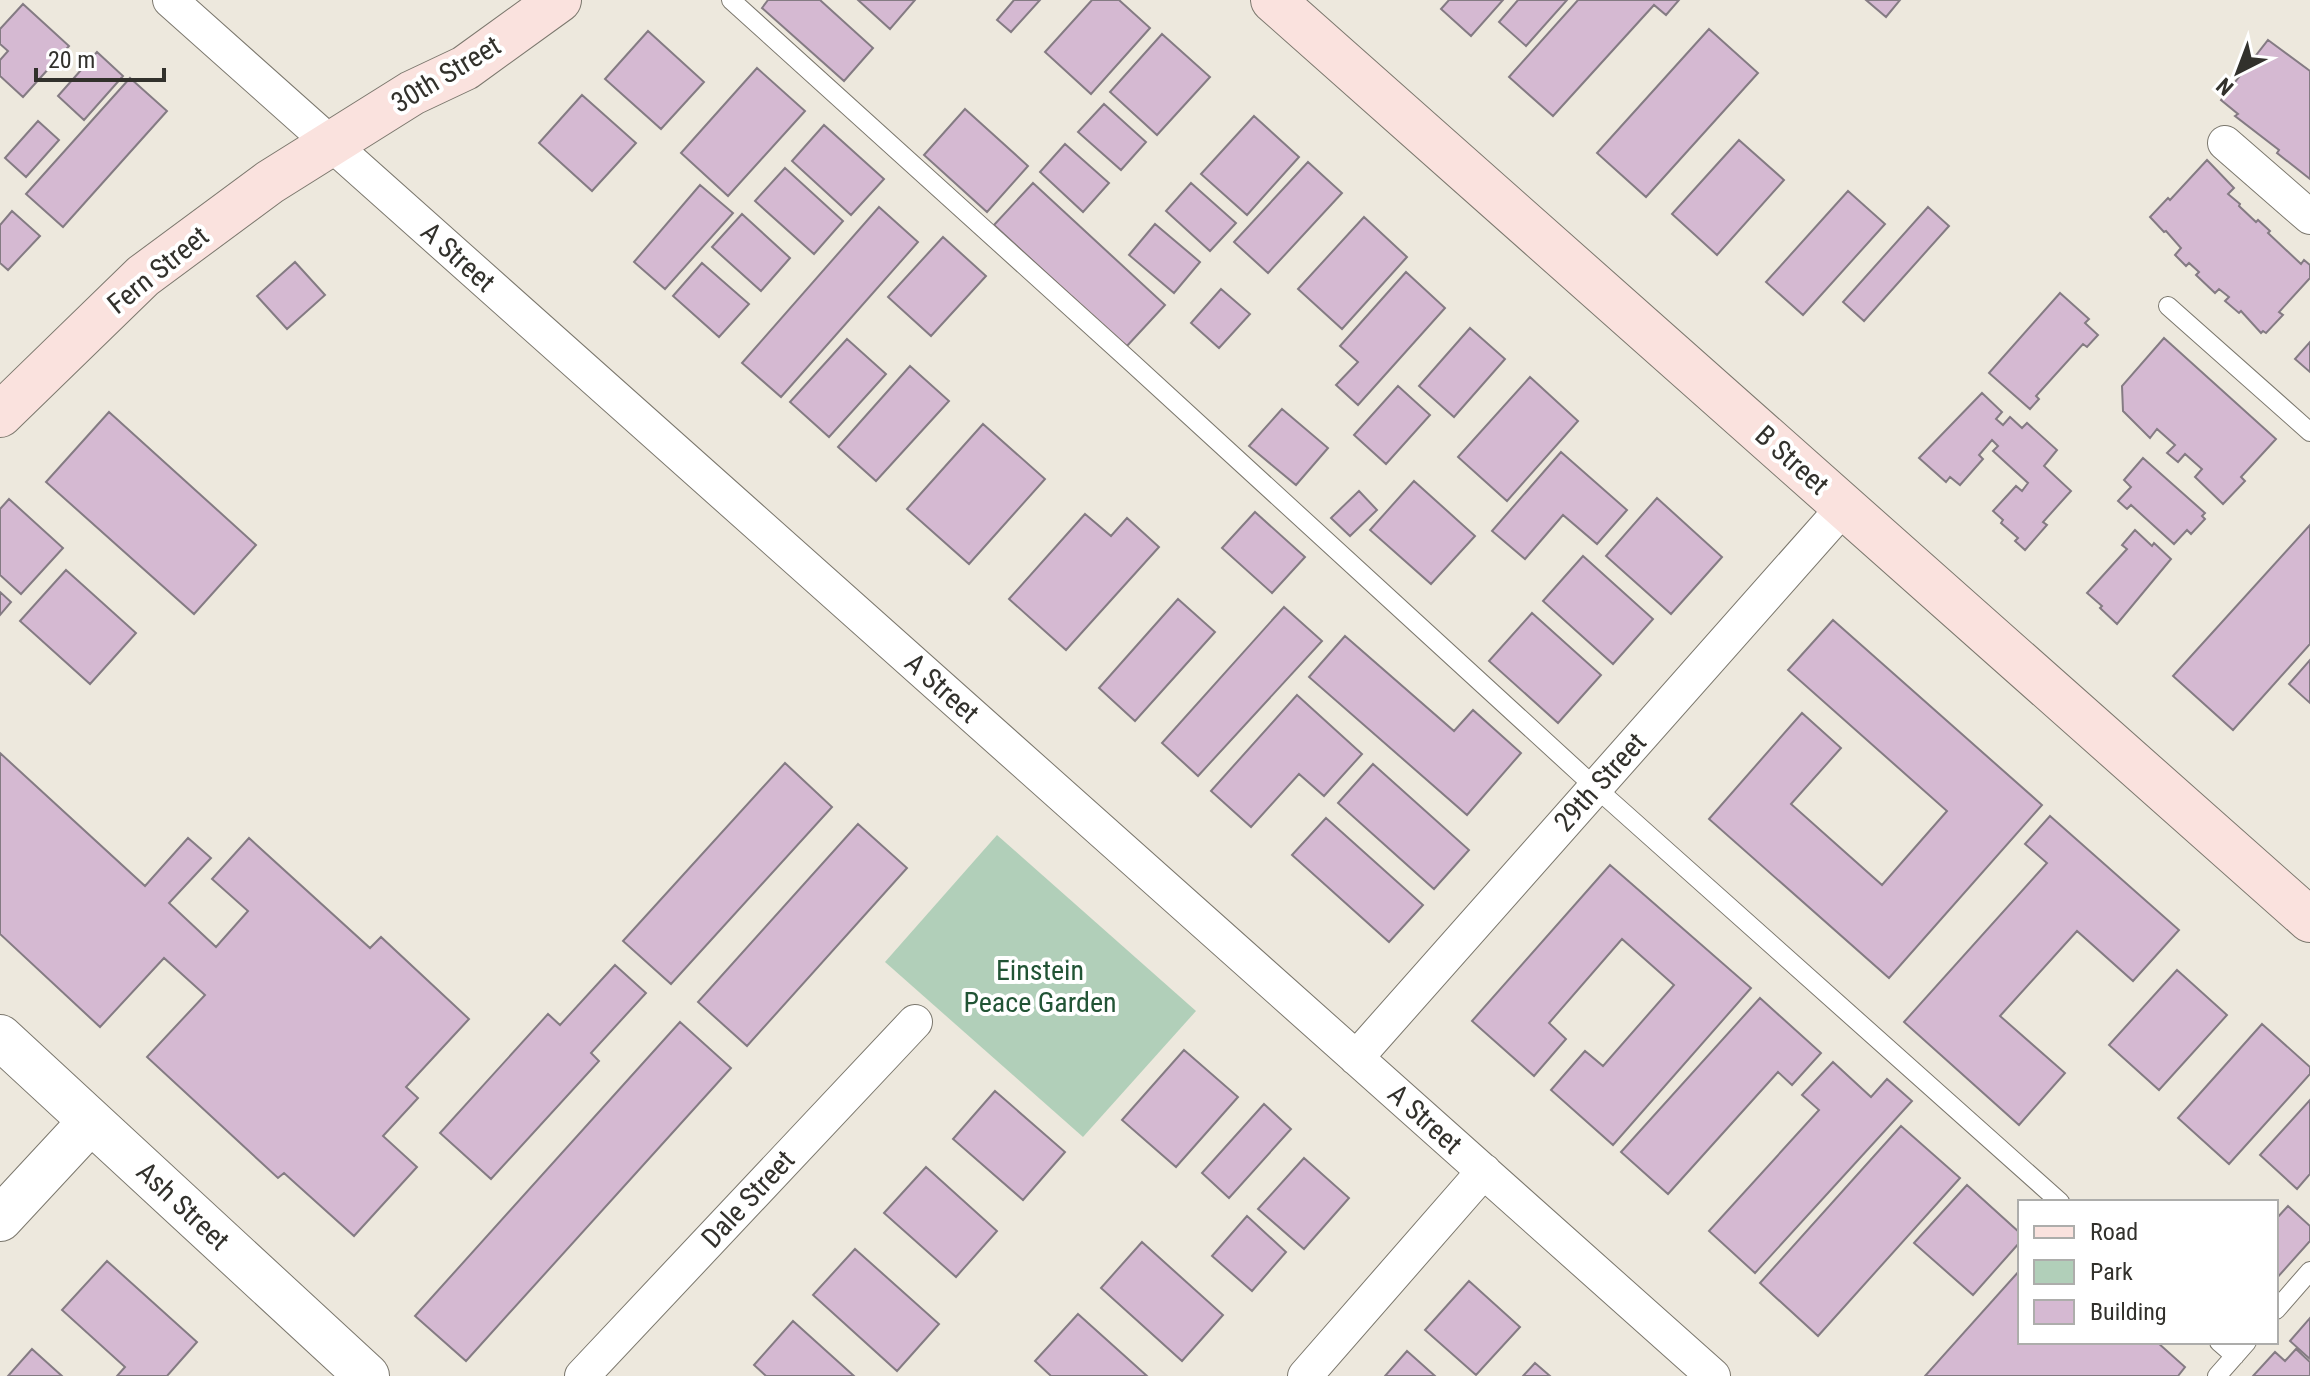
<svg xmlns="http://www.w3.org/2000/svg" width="2310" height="1376" font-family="'Roboto Condensed',sans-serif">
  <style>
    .green { fill: #b1cfb9 }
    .building { fill: #d5b9d2; stroke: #847b83; stroke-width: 2 }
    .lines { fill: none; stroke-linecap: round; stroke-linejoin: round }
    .service-casing { stroke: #7b776d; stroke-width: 20 }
    .minor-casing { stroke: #7b776d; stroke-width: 36 }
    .tertiary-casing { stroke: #7b776d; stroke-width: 46 }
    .secondary-casing { stroke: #7b776d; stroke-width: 46 }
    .service { stroke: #fff; stroke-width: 18 }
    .minor { stroke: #fff; stroke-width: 34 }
    .tertiary { stroke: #fff; stroke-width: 44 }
    .secondary { stroke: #fae2de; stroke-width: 44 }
    .labels { text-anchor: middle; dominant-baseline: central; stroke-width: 8; stroke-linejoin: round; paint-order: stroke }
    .street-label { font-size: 28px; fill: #32312c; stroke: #fff }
    .park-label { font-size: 28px; fill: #215435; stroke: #fff }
  </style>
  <rect width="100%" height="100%" fill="#ede8dd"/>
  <!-- green -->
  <path class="green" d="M997,835L1196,1011L1083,1137L885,962Z"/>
  <!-- building -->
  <path class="building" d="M768,0H820L873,48L844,81L762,8Z
    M858,0H915L890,29Z
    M1014,0H1040L1011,32L997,20Z
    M1092,0H1119L1150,28L1091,94L1045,52Z
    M1449,0H1503L1471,36L1441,9Z
    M1518,0H1567L1526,46L1499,22Z
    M1578,0H1679L1666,15L1654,5L1553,116L1509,77Z
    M1866,0H1900L1886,17Z
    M23,4L69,46L23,97L0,76V60L8,51L0,44V29Z
    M1709,29L1758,73L1646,197L1597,153Z
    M648,31L704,82L661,129L605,79Z
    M1162,34L1210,77L1157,135L1110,92Z
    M2268,40L2310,71V179L2277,153L2279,150L2235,116L2238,114L2221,100Z
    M97,52L123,76L84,120L58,96Z
    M757,68L805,111L728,196L681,153Z
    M130,78L167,111L63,227L26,194Z
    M582,95L636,143L592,191L539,143Z
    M1104,104L1146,142L1121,170L1078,132Z
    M965,109L1028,166L987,212L924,155Z
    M1254,116L1299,157L1247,215L1201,174Z
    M38,121L59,140L26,177L5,158Z
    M824,125L884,179L851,215L792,161Z
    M1739,140L1784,180L1717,255L1672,214Z
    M1065,144L1109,183L1083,212L1040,172Z
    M2207,160L2234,188L2228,194L2240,204L2239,206L2256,222L2258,220L2270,231L2268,233L2301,264L2304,260L2310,265V278L2279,312L2283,315L2266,333L2263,331L2261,333L2241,311L2239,313L2225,301L2229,297L2219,289L2215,293L2196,275L2199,272L2189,263L2186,266L2175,255L2181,248L2166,231L2164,232L2150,217L2168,198L2170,200Z
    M1308,162L1342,193L1268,273L1234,242Z
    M785,168L843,221L814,254L755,201Z
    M1033,183L1165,305L1126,347L994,225Z
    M1191,183L1236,223L1210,251L1166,211Z
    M700,185L733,213L665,289L634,262Z
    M1848,191L1885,224L1803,315L1766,282Z
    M879,207L918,242L781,397L742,363Z
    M1928,207L1949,226L1864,321L1843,302Z
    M12,211L40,236L8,270L0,263V225Z
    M742,214L790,258L761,291L712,247Z
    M1364,217L1407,257L1342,329L1298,289Z
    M1155,224L1200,262L1174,293L1129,255Z
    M943,237L986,276L931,336L888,297Z
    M295,262L325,295L287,329L257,296Z
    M702,263L749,304L719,337L673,296Z
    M1406,272L1445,308L1358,405L1336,385L1358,362L1340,346Z
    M1221,289L1250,314L1219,348L1191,323Z
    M2060,293L2089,319L2085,323L2098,335L2087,347L2083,344L2036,396L2039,399L2030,409L1989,373Z
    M1470,328L1505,359L1454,417L1419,386Z
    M2164,338L2276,439L2241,477L2245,481L2223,504L2195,477L2202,469L2185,454L2178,462L2167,453L2175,445L2157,429L2150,438L2123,411L2122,386Z
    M847,339L886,374L829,437L790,402Z
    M2310,342V372L2295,359Z
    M910,366L949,401L876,481L838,447Z
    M1530,377L1578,421L1507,501L1458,457Z
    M1398,386L1430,415L1386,464L1354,435Z
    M1982,393L2002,412L1996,419L2003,425L2010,417L2022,428L2027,423L2057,450L2044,466L2071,491L2043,522L2047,525L2025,550L2015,541L2018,538L2001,523L2003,520L1993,511L2016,486L2022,491L2028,483L1993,451L1998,446L1992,440L1979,455L1983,459L1960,485L1950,477L1946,482L1919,458Z
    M1282,409L1328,448L1296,485L1249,446Z
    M109,412L256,545L194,614L46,482Z
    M983,424L1045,479L969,564L907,509Z
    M1561,452L1627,510L1597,544L1563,515L1525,559L1492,531Z
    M2143,458L2205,513L2202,516L2205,519L2191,534L2187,530L2174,544L2131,505L2127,509L2118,501L2131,487L2124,480Z
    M1414,481L1475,536L1431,584L1370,530Z
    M1359,491L1377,510L1350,536L1331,518Z
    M1657,498L1722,557L1671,614L1606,556Z
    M9,499L63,548L21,594L0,575V509Z
    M1255,512L1305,557L1272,593L1222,548Z
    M1085,514L1111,536L1127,518L1159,547L1066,650L1009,599Z
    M2310,525V644L2233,730L2173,676Z
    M2135,530L2152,546L2154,543L2171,559L2117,624L2100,608L2102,606L2087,593L2127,549L2122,545Z
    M1583,556L1653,619L1613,664L1543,601Z
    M66,570L136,633L90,684L20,621Z
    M0,592L11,602L0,615Z
    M1178,599L1215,632L1135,721L1099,688Z
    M1284,607L1322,641L1198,776L1162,743Z
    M1532,613L1601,675L1558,723L1489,661Z
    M1833,620L2042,805L1889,978L1709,819L1802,713L1841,748L1791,804L1882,885L1947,811L1788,670Z
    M1345,636L1454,731L1473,710L1521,753L1467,815L1309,677Z
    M2310,660V703L2289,684Z
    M1297,695L1362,754L1324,796L1299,774L1251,827L1211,791Z
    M0,753L145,886L188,838L211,858L169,903L216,947L248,911L212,879L249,838L370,948L381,937L469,1019L406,1087L418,1098L383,1136L417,1167L354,1236L284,1173L278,1178L147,1057L205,995L164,958L100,1027L0,934Z
    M785,763L832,807L671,984L623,941Z
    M1373,764L1469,850L1434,889L1338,803Z
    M2050,816L2179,930L2133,981L2077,931L2000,1016L2065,1073L2019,1125L1904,1022L2047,863L2025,844Z
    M1326,818L1423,905L1389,942L1292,855Z
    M858,824L907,868L747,1046L698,1002Z
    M1610,865L1751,988L1613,1145L1551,1090L1585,1051L1603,1066L1674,985L1622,939L1549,1023L1566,1039L1534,1076L1472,1021Z
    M615,965L646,993L591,1053L599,1061L491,1179L440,1133L548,1014L560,1025Z
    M2177,970L2227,1015L2159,1090L2109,1045Z
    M1760,998L1821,1053L1792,1085L1778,1072L1668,1194L1621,1152Z
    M680,1022L731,1068L466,1361L415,1316Z
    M2262,1024L2310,1067V1074L2229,1164L2178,1118Z
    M1184,1050L1238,1097L1176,1167L1122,1120Z
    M1833,1062L1871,1097L1887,1079L1912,1101L1755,1273L1709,1231L1819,1110L1802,1095Z
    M995,1091L1065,1152L1023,1200L953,1139Z
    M2310,1100V1174L2297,1189L2260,1155Z
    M1264,1104L1291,1129L1229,1198L1202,1173Z
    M1901,1126L1960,1178L1818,1336L1760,1283Z
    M1304,1158L1349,1198L1304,1249L1258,1209Z
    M926,1167L997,1231L956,1277L884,1213Z
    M1967,1185L2020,1233V1242L1973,1295L1914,1243Z
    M2288,1206L2310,1226V1241L2276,1279V1219Z
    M1247,1216L1286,1252L1252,1291L1212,1256Z
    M1142,1242L1223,1315L1182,1361L1101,1288Z
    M855,1249L939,1324L897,1371L813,1295Z
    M107,1261L197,1342L167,1376H117L125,1367L62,1310Z
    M2020,1270V1342H2157L2185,1367L2178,1376H1925Z
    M1469,1281L1520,1327L1476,1375L1425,1330Z
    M1078,1314L1147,1376H1051L1035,1361Z
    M2310,1318V1359L2290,1341Z
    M793,1321L854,1376H766L754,1365Z
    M32,1349L62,1376H8Z
    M2296,1349L2310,1362V1376H2253L2275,1352L2285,1361Z
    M1407,1351L1435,1376H1385Z
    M1535,1363L1550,1376H1523Z"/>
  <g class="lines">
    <defs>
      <path id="service" d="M731,0L1130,361L1596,788L2060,1202
        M2168,306L2310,432
        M2276,1310L2310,1271
        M2219,1342L2235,1356
        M2217,1376L2247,1342"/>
      <path id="minor" d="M170,0L1713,1376
        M2225,143L2310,217
        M1356,1058L1844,507
        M582,1376L915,1022
        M1305,1376L1484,1171"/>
      <path id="tertiary" d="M0,1037L367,1376
        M0,1219L91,1121"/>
      <path id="secondary" d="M1273,0L2310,920
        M0,415L143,276L270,182L412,93L465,68L559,0"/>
    </defs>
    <!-- service casing -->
    <use href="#service" class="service-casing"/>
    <!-- minor casing -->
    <use href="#minor" class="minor-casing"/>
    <!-- tertiary casing -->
    <use href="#tertiary" class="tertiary-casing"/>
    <!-- secondary casing -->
    <use href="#secondary" class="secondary-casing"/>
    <!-- service -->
    <use href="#service" class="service"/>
    <!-- minor -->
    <use href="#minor" class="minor"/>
    <!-- tertiary -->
    <use href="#tertiary" class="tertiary"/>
    <!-- secondary -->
    <use href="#secondary" class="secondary"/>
  </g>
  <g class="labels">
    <!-- street labels -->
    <g class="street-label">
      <text transform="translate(446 74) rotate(-31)">30th Street</text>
      <text transform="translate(458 257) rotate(42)">A Street</text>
      <text transform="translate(158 270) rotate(-39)">Fern Street</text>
      <text transform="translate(1792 460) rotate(42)">B Street</text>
      <text transform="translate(942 688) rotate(42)">A Street</text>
      <text transform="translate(1600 782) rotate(-48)">29th Street</text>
      <text transform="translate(1425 1119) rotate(42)">A Street</text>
      <text transform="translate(748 1199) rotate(-47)">Dale Street</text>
      <text transform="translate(183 1206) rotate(43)">Ash Street</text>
    </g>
    <!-- park labels -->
    <g class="park-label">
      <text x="1040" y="970">Einstein<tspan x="1040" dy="32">Peace Garden</tspan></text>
    </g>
  </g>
  <!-- legend -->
  <rect x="2018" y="1200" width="260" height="144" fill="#ffffff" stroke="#adadab" stroke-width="2"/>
  <rect x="2034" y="1226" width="40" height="12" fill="#fae2de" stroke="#adadab" stroke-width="2"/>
  <text x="2090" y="1240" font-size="24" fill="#32312c">Road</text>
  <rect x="2034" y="1260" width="40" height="24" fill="#b1cfb9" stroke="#adadab" stroke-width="2"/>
  <text x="2090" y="1280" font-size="24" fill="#32312c">Park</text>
  <rect x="2034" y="1300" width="40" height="24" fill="#d5b9d2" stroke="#adadab" stroke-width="2"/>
  <text x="2090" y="1320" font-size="24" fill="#32312c">Building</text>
  <!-- north arrow -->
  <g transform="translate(2238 72) rotate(222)" stroke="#ffffff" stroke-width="6" paint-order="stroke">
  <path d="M0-6L14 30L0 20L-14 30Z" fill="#32312c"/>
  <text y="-12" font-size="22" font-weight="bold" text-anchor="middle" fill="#32312c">N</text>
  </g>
  <!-- scale -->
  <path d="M36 68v12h128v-12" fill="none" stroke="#32312c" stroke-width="4"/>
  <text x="48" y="68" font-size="24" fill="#32312c" stroke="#ffffff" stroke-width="6" paint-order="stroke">20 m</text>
</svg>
